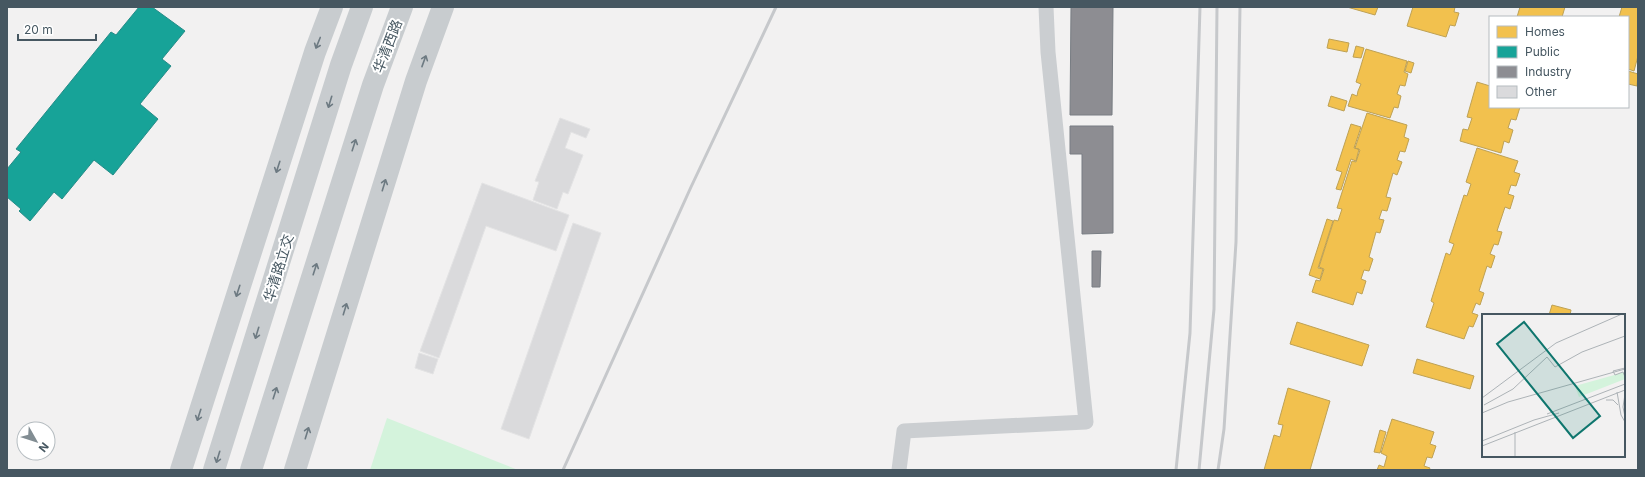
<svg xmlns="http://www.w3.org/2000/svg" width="1645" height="477" font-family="Inter,'Noto Sans SC',sans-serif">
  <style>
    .green { fill: #d4f3dc }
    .homes { fill: #f2c14e; stroke: #bea154 }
    .public { fill: #17a398; stroke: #258c88 }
    .industry { fill: #8d8d92; stroke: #787d83 }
    .building { fill: #dadadc; stroke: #e3e3e4 }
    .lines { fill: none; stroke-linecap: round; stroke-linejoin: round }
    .service { stroke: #cbced1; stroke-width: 15 }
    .primary { stroke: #c8cccf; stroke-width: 22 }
    .rail { stroke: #c6c8cb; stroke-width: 3 }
    .oneway { stroke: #6d7a82 }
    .labels { text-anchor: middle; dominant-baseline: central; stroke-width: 4; stroke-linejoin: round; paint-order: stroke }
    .street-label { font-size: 14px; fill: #465761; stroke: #fff }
    .inset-road { fill: none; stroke: #adb3b7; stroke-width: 1 }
    .view { fill: #0f766e; fill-opacity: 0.15; stroke: #0f766e; stroke-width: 2 }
    .inset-edge { fill: none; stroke: #465761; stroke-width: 2 }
  </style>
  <rect width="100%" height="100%" fill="#f2f1f1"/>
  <!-- green -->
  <path class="green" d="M387,418L518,470H370Z"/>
  <!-- homes -->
  <path class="homes" d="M1347,7H1378L1375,15Z
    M1413,7H1455L1454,12L1459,13L1455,26L1450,25L1446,37L1407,26Z
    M1520,7H1565L1562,17H1517Z
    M1622,7H1638V56L1634,71L1628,69V17H1619Z
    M1329,39L1349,43L1347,52L1327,48Z
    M1356,46L1364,48L1361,58L1353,57Z
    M1366,49L1407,61L1404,72L1408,74L1405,86L1400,85L1397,94L1401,96L1398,108L1394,107L1390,118L1348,106L1352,94L1357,96L1358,91L1361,84L1356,82Z
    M1408,61L1414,63L1411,73L1405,71Z
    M1628,71L1638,74L1637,86L1628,84Z
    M1477,82L1490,86V107H1520L1516,120L1511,119L1508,128L1513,130L1509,143L1504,141L1501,153L1460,141L1463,129L1468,130L1472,118L1467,117Z
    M1331,96L1347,101L1344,111L1328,106Z
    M1367,113L1407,125L1404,137L1409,139L1405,152L1400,151L1397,160L1402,162L1397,175L1393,173L1386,197L1391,198L1387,211L1382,210L1379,219L1384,220L1380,233L1376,232L1369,257L1373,259L1369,271L1364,270L1361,279L1366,281L1362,294L1357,292L1353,305L1312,292L1316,280L1320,281L1324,269L1319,267L1334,220L1338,221L1342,209L1337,208L1352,161L1356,162L1360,150L1355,148Z
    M1351,124L1361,127L1354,148L1359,149L1356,161L1351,159L1341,190L1336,189L1342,172L1336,170Z
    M1477,148L1518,161L1514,172L1520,174L1516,186L1511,185L1508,194L1514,196L1510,209L1505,207L1497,231L1502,232L1498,245L1494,244L1490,254L1495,256L1491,268L1487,266L1479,291L1484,293L1480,305L1476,303L1472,313L1478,315L1473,327L1469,326L1464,339L1426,327L1434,303L1431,301L1446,253L1450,255L1454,244L1449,242L1464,195L1467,196L1471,184L1466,182Z
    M1327,219L1333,221L1318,268L1323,269L1320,279L1309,275Z
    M1552,305L1571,310L1570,315H1549Z
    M1297,322L1369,345L1362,366L1290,344Z
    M1417,359L1474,376L1470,389L1413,373Z
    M1288,388L1330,401L1310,470H1264L1274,435L1280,437L1283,425L1278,424Z
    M1392,419L1434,432L1430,444L1436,446L1432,458L1427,457L1424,466L1430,468L1429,470H1377L1379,465L1384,467L1387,456L1381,453Z
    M1380,430L1386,432L1380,453L1374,452Z"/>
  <!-- public -->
  <path class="public" d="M139,7H152L185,31L162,59L171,66L140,104L158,119L113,175L94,160L62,199L54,192L30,221L19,211L21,209L7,197V169L21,152L16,149L111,32L116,35Z"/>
  <!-- industry -->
  <path class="industry" d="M1071,7H1113L1112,115H1070Z
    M1070,126H1113V233L1082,234V154H1070Z
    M1092,251H1101L1100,287H1092Z"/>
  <!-- building -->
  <path class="building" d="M560,118L590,129L586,138L571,132L565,148L583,155L568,194L563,192L557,209L533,200L539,182L535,181Z
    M482,183L569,215L556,251L486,226L439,358L420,351Z
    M573,223L601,233L529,439L501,429Z
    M419,353L438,359L433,374L415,368Z"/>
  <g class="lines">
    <!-- service -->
    <path class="service" d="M899,470L904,431L1086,422L1048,52L1046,7"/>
    <!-- primary -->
    <path class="primary" d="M181,470L315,52L332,7
      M214,470L341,65L362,7
      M251,470L373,85L402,7
      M295,470L416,81L443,7"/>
    <!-- rail -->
    <path class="rail" d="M563,470L691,187L776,7
      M1176,470L1190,333L1200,7
      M1199,470L1214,309L1217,7
      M1218,470L1224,429L1236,242L1240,7"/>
  </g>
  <!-- one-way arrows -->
  <defs><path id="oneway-shaft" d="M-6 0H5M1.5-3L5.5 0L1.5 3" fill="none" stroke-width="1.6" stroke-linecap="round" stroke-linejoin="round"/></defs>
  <g class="oneway">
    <use href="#oneway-shaft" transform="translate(318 43) rotate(112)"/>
    <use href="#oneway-shaft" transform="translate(424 61) rotate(-70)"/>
    <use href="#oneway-shaft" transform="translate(330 102) rotate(107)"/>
    <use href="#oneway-shaft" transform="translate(354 145) rotate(-72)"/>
    <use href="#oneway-shaft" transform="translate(278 167) rotate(108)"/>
    <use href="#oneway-shaft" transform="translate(384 185) rotate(-73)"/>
    <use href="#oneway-shaft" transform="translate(315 269) rotate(-72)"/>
    <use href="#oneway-shaft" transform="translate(238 291) rotate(108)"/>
    <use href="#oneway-shaft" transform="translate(345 309) rotate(-73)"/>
    <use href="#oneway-shaft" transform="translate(257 333) rotate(107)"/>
    <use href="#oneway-shaft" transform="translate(275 393) rotate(-72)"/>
    <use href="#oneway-shaft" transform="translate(199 415) rotate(108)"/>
    <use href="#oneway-shaft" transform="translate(307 433) rotate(-73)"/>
    <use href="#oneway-shaft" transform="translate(218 457) rotate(107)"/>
  </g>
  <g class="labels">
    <!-- street labels -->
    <g class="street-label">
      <text transform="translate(387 46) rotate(-69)">华清西路</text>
      <text transform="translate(278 268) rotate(-73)">华清路立交</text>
    </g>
  </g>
  <!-- overview -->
  <g transform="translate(1482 314)">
    <rect width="143" height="143" fill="#f2f1f1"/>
    <path d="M143,58V65L97,83L93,72Z" fill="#d4f3dc"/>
    <path class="inset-road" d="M143,54L131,57L133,61L141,58L143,63M135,78L139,101L143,108M143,80L141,93L143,103M0,84L74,29L140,0M124,86H131L136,91M2,91L31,75L65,43L73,53L100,38L143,22M0,99L26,88L143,55M65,100L143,70M33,118V143M0,127L52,106L77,99M0,132L143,76"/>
    <path class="view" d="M42,8L118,102L91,124L15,30Z"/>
    <rect width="143" height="143" class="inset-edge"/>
  </g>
  <!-- border -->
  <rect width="1645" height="477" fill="none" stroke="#465761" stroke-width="16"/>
  <!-- legend -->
  <rect x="1489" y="16" width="140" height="92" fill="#ffffff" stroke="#b5bcc0"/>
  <rect x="1497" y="26" width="20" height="12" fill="#f2c14e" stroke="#b5bcc0"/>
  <text x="1525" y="36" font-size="12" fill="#465761">Homes</text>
  <rect x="1497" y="46" width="20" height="12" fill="#17a398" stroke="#b5bcc0"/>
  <text x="1525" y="56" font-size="12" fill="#465761">Public</text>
  <rect x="1497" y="66" width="20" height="12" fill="#8d8d92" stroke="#b5bcc0"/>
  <text x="1525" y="76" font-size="12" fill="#465761">Industry</text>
  <rect x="1497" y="86" width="20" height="12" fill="#dadadc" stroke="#b5bcc0"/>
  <text x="1525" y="96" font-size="12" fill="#465761">Other</text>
  <!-- north arrow -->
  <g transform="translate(36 441) rotate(129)"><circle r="19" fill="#ffffff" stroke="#b5bcc0"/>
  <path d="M0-3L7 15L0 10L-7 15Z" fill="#828d93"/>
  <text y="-6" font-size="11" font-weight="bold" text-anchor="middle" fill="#465761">N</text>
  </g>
  <!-- scale -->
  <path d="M18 34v6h78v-6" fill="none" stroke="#465761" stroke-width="2"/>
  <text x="24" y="34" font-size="12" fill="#465761" stroke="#ffffff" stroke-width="3" paint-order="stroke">20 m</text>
</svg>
